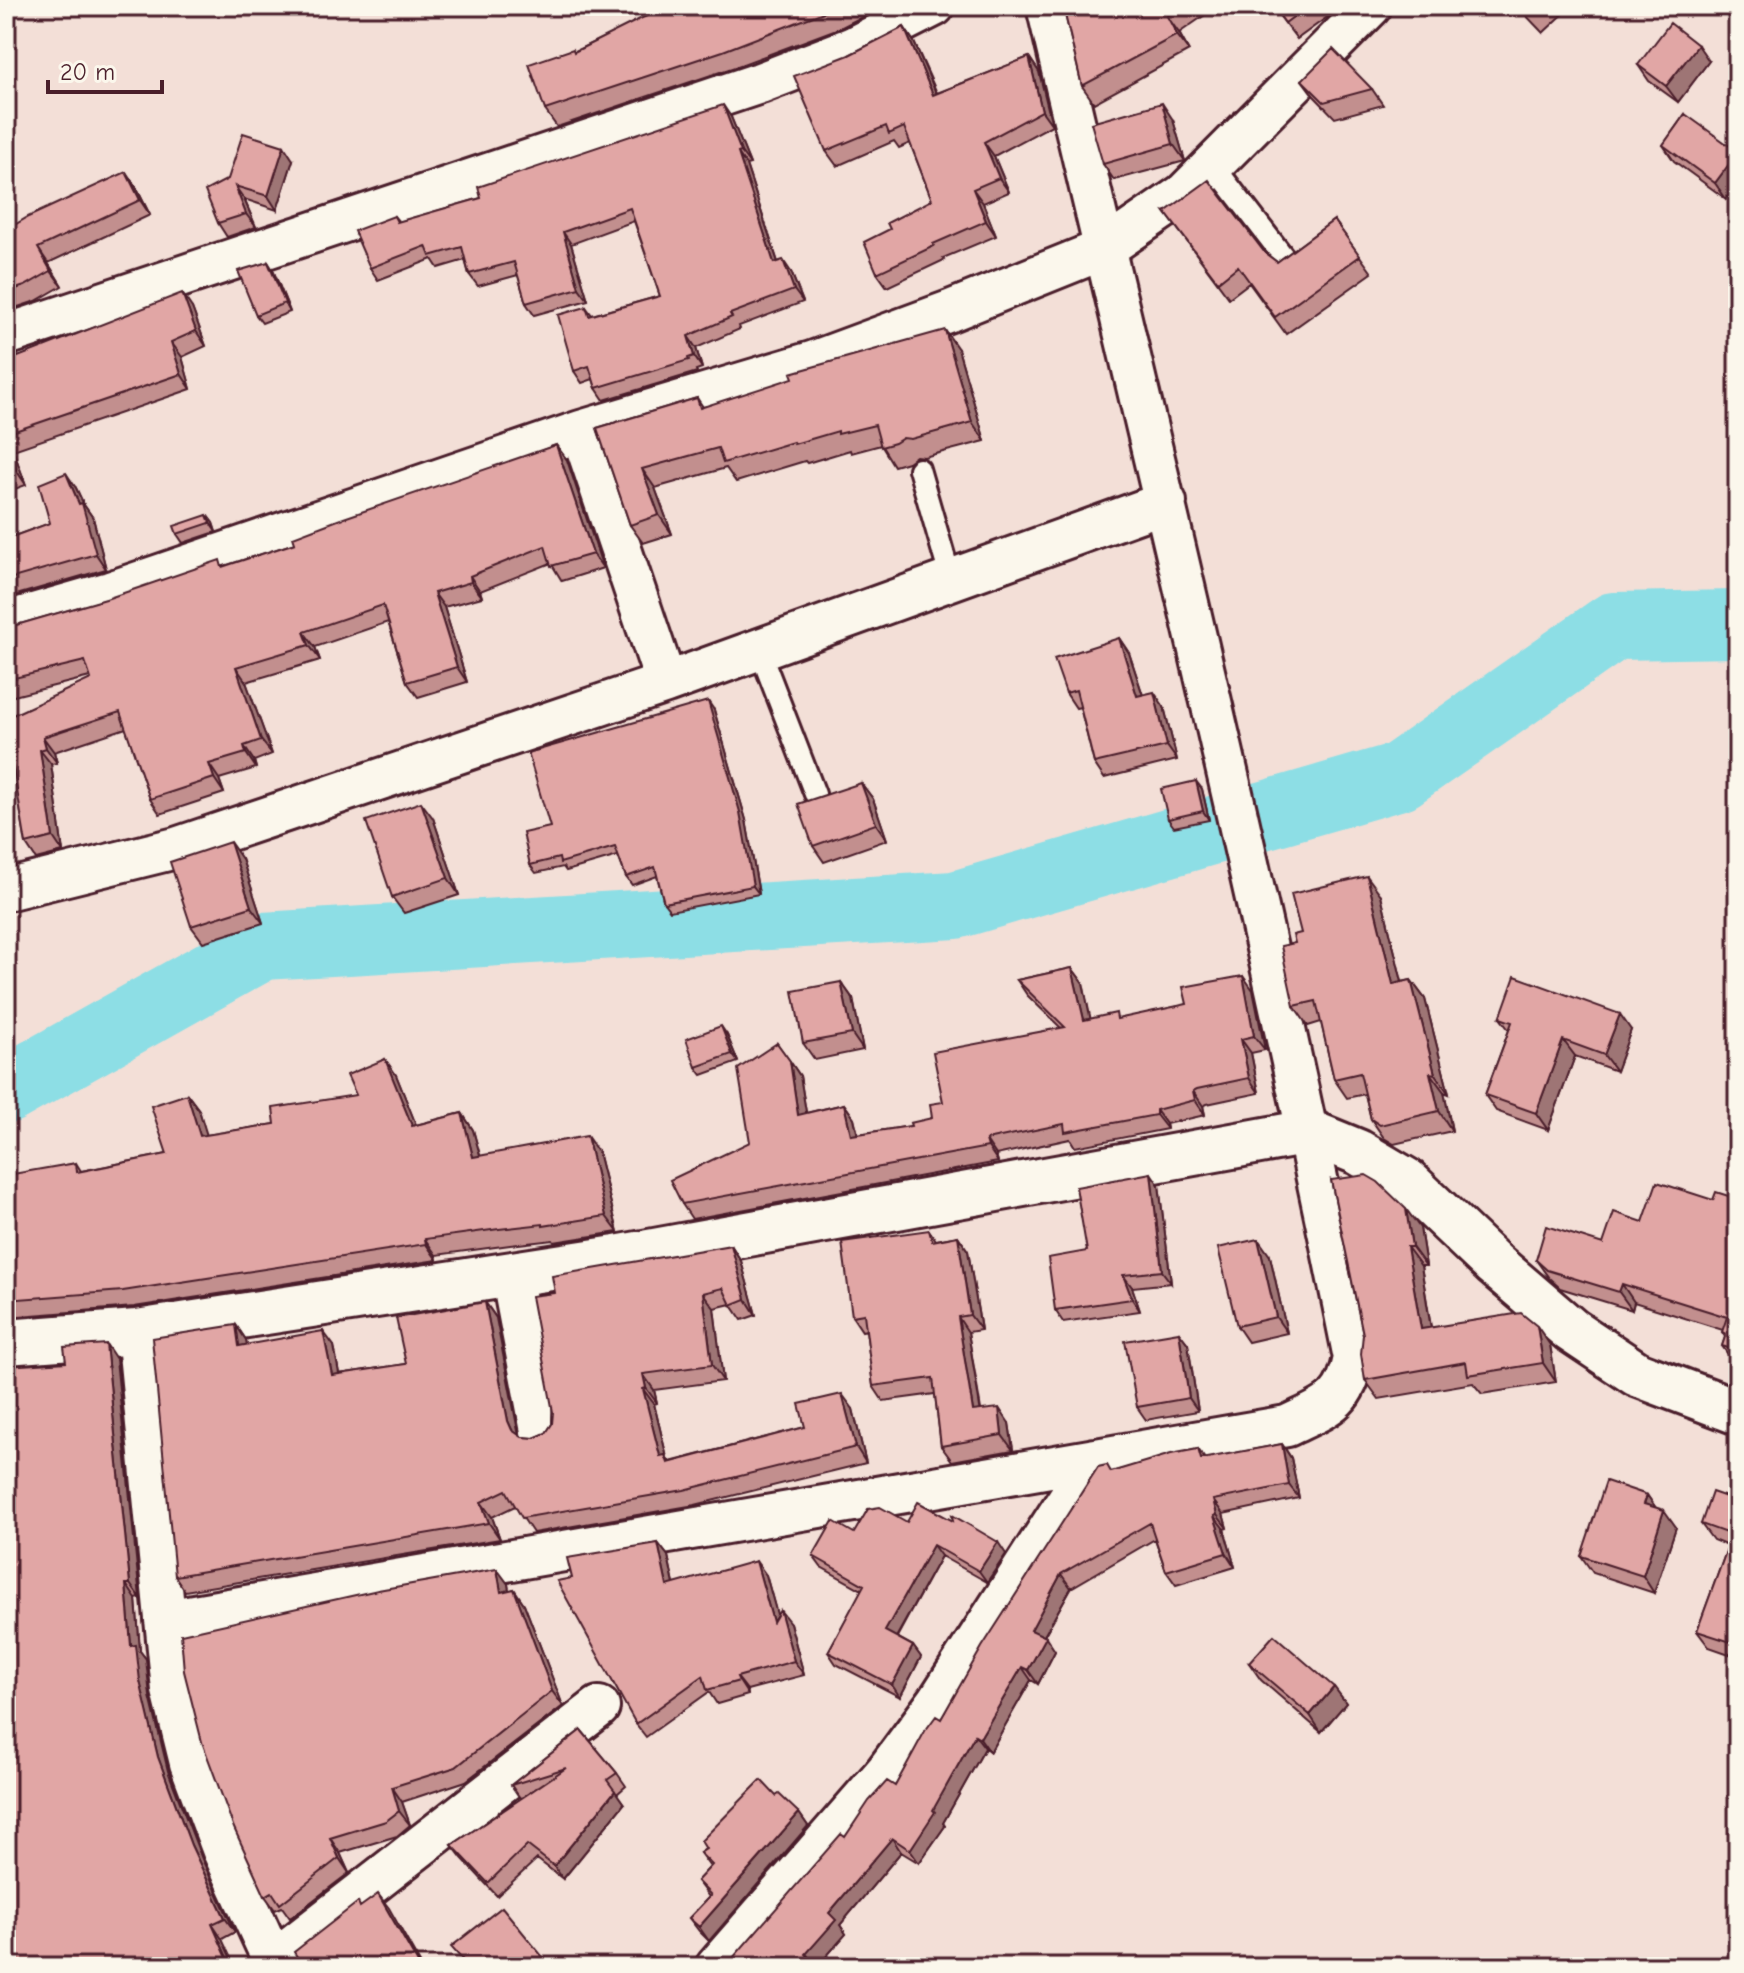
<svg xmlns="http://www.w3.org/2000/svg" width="1744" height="1973" font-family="'Comic Neue',sans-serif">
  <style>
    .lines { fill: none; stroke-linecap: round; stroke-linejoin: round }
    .river { stroke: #8ddee5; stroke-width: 68 }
    .service-casing { stroke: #4a1f2b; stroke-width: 26 }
    .minor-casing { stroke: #4a1f2b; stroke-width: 46 }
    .tertiary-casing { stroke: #4a1f2b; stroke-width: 50 }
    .service { stroke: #fbf7ec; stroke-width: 20 }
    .minor { stroke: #fbf7ec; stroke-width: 40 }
    .tertiary { stroke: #fbf7ec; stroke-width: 44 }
    .wall { fill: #c28f8e; stroke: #4a1f2b; stroke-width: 2 }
    .shaded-wall { fill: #9e7474; stroke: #4a1f2b; stroke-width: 2 }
    .building { fill: #e1a6a5; stroke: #4a1f2b; stroke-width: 2 }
  </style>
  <rect width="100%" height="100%" fill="#f3dfd7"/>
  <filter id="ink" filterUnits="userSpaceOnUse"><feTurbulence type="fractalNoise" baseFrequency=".0125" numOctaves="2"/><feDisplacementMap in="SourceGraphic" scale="16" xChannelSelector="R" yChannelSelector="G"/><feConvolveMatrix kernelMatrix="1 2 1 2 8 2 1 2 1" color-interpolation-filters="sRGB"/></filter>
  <g filter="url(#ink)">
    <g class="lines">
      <!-- river -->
      <path class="river" d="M6,1090L263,946L955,905L1400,776L1614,626L1738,624"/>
      <defs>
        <path id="service" d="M1213,165L1287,261
          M919,469L951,580
          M759,649L815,794"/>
        <path id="minor" d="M6,335L760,83L851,48L934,6
          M581,431L666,683
          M6,622L110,592L581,431L812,362L950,311L1104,249L1184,194L1371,6
          M6,890L176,848L666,683L1166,502
          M511,1274L541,1431
          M137,1332L172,1690L190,1763L223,1851L276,1967
          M165,1620L1287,1426C1326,1407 1345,1404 1354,1358C1263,904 1153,456 1047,6
          M273,1961L599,1707
          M716,1967L885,1773L938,1701L1094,1459"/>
        <path id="tertiary" d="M6,1342L137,1332L616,1258L1309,1132L1358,1152L1407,1181L1494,1264L1571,1330L1637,1374L1738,1412"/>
      </defs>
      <!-- service casing -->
      <use href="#service" class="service-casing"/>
      <!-- minor casing -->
      <use href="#minor" class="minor-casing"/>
      <!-- tertiary casing -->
      <use href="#tertiary" class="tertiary-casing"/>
      <!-- service -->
      <use href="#service" class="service"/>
      <!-- minor -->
      <use href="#minor" class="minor"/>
      <!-- tertiary -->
      <use href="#tertiary" class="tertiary"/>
    </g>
    <!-- wall -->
    <path class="wall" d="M671,6H883L842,27L735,67L557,127L545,110L575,51Z
      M1063,6H1218L1179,33L1189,51L1094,103L1082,86Z
      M1272,6H1339L1330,15L1297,39Z
      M1517,6H1572L1543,33Z
      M904,27L914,42L937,93L1029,57L1039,72L1052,125L994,156L1009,192L983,203L996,236L943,258L944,260L887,287L877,273L890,229L932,200L910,143L899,148L894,141L837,166L826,151L849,55Z
      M1709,61L1678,102L1649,81L1638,65Z
      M1302,80L1372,89L1383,105L1335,118L1314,96Z
      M1685,114L1726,199L1674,161L1663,145Z
      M731,117L750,164L746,165L778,262L791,272L803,302L739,326L740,329L696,348L702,368L696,370L697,372L604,400L596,388L593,379L582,383L574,371L586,307L592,315L660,296L634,221L571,244L588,300L534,315L526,303L518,275L478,286L469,274L465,260L438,268L432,259L378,280L370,268L394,216L399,222L481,198Z
      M1173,120L1185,161L1114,180L1103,164Z
      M293,160L277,210L244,199L256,227L227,237L218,223L228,179Z
      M136,187L150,215L48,263L62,286L36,301L6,311V230Z
      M1165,212L1265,253L1277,262L1334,220L1372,273L1286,334L1249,283L1229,298Z
      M268,262L273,270L290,312L262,323L256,315Z
      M192,308L206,346L182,357L191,389L13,450L26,485L6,492V356L19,357Z
      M958,349L985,441L924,457L916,456L908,462L894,466L881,445L851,453L850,450L807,463L805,461L736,482L726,468L655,488L672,534L643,543L630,525L597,428L697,398L703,407Z
      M556,445L567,460L603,568L562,581L551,563L480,591L482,597L444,607L467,682L418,697L407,682L388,622L315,647L320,660L246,682L272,754L254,761L256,768L219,779L224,793L160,814L150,799L126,728L54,752L57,763L51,764L63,852L36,859L26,844L13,766L91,679L90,677L6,698V628L224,566L295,543Z
      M76,488L84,505L93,518L106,569L6,598V539L50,523Z
      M207,515L213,523L216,532L183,543L177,534Z
      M1119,638L1129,653L1143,695L1164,707L1177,760L1104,778L1094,763L1080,707L1076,708L1066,693Z
      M714,710L746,820L759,894L670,911L664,903L657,876L632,885L626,877L618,856L566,871L563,867L536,873L530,865L550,827Z
      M861,783L873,799L887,840L824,862L813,846Z
      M1202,789L1209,820L1174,827L1168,819Z
      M433,818L459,895L404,913L392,897Z
      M242,859L263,923L203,942L191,926Z
      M1381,895L1402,982L1411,980L1425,999L1449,1094L1444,1092L1452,1131L1394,1144L1384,1138L1371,1119L1365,1094L1347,1098L1334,1079L1321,1022L1308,1026L1294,1006L1295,943L1301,933Z
      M1072,968L1083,983L1090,1019H1120L1253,990L1265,1050L1251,1053L1259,1093L1207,1104L1203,1106L1205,1115L1166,1124L1167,1129L1075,1147L1070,1139L996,1155L998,1162L692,1219L682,1204L750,1142L777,1043L800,1076L806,1113L844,1104L854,1118L858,1134L911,1126L932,1118L943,1102L1061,1028L1027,995L1017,980Z
      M841,982L853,999L863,1050L815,1060L803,1043Z
      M1500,1018L1631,1030L1616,1071L1575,1056L1548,1130L1496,1111L1485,1095L1509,1030Z
      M727,1035L738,1062L702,1075L696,1067Z
      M385,1059L396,1075L416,1125L462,1113L473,1130L480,1156L598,1152L618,1232L554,1242L553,1240L510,1245L436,1255L437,1260L134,1307L6,1317V1180L76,1163L81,1171L167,1154L187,1094L199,1110L206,1135L275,1124L356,1095Z
      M1331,1180L1420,1228L1426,1266H1421L1431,1327L1550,1345L1556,1382L1482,1394L1473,1383L1379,1399L1365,1380L1363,1334Z
      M1159,1185L1171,1283L1132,1287L1140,1311L1063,1322L1055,1310L1087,1251Z
      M1738,1199V1365L1735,1364L1722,1346L1725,1337L1722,1332L1723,1330L1634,1302L1632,1310L1560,1288L1549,1278L1536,1260L1603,1244L1643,1222L1713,1200Z
      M929,1230L936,1240L958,1236L968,1251L981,1330L968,1332L981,1410L1009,1423L1013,1450L952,1461L941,1446L935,1394L883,1401L873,1386L866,1330L862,1331L852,1316Z
      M731,1245L741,1261L756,1315L742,1320L731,1304L714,1308L723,1381L654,1390L657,1403L654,1404L667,1458L670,1462L805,1427L853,1409L866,1463L695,1505L533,1533L515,1506L492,1517L500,1539L185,1591L175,1576L236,1325L246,1340L247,1345L334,1346L339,1374L406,1364L485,1302L496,1318L518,1434L522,1437L534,1438L546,1433L552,1424L555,1293Z
      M1270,1256L1287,1333L1248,1342L1237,1326Z
      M1179,1332L1188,1344L1198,1411L1146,1420L1137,1407Z
      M116,1359L140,1598L136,1599L140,1651L146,1659L150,1696L168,1771L202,1859L235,1932L222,1939L6,1967Z
      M1282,1444L1291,1458L1299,1498L1223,1514L1227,1528L1224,1529L1235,1567L1176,1585L1166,1571L1155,1539L1071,1588L1044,1636L1055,1651L1038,1684L1031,1680L990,1752L985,1748L943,1823L945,1826L919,1863L901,1852L840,1925L846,1934L817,1967L845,1837L895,1786L1111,1472L1198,1449L1205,1459Z
      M1647,1495L1656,1508L1676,1527L1654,1593L1593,1573L1581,1556Z
      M1738,1501V1657L1709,1647L1697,1631L1728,1546L1713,1540L1701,1524Z
      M953,1521L1006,1554L987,1582L941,1556L897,1637L913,1646L921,1657L900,1697L836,1664L828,1652L862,1590L821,1567L813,1556L854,1533L907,1522Z
      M658,1543L668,1556L674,1584L766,1575L777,1615L790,1623L804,1675L747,1690L748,1695L717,1704L709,1692L646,1737L636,1724L572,1578Z
      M508,1584L509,1591L514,1589L524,1604L563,1706L466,1781L402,1802L410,1825L397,1836L340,1853L349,1873L290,1918L282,1907L275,1910L265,1896Z
      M1249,1663L1334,1687L1346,1703L1321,1732L1261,1680Z
      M581,1730L617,1773L626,1786L617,1794L624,1804L563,1879L537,1859L497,1896L462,1858L452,1845L524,1797L520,1798L511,1785Z
      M776,1796L799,1813L808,1826L709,1941L699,1931L689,1918L709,1897L697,1881L710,1867L700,1853Z"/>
    <!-- shaded-wall -->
    <path class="shaded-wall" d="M1167,16L1179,33L1189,51L1177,35Z
      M904,27L914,42L943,109L933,95Z
      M1698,45L1709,61L1678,102L1666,86Z
      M1029,57L1039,72L1052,125L1042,111Z
      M1162,103L1173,120L1185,161L1173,144Z
      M723,105L731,117L750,164L741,152Z
      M984,142L994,156L1009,192L999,178Z
      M284,146L293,160L277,210L268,196Z
      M1738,152V184L1726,199L1715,183Z
      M738,153L746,165L782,275L774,263Z
      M126,172L136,187L150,215L140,200Z
      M235,186L244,199L256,227L246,214Z
      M973,189L983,203L996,236L986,221Z
      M563,232L571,244L588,300L579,288Z
      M38,248L48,263L62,286L51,271Z
      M783,260L791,272L803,302L794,290Z
      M268,262L273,270L290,312L285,303Z
      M182,293L192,308L206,346L196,331Z
      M945,330L958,349L985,441L972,422Z
      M688,336L696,348L702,368L694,356Z
      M171,342L182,357L191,389L181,374Z
      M6,439L13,450L26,485L16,470L6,443Z
      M556,445L567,460L603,568L593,554Z
      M642,469L655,488L672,534L659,515Z
      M66,473L76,488L84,505L93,518L106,569L96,554L79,504Z
      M207,515L213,523L216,532L210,523Z
      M470,576L480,591L482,597L471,582Z
      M434,593L444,607L467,682L457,667Z
      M304,632L315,647L320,660L309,645Z
      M1119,638L1129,653L1148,711L1137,696Z
      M236,667L246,682L272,754L261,740Z
      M1154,692L1164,707L1177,760L1167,746Z
      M708,701L714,710L746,820L759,894L753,886Z
      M43,737L54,752L57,763L46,748Z
      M244,746L254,761L256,768L246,753Z
      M40,750L51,764L63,852L53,837Z
      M209,764L219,779L224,793L214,778Z
      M1196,781L1202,789L1209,820L1203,811Z
      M861,783L873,799L887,840L876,824Z
      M421,802L433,818L459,895L448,878Z
      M230,842L242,859L263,923L251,907Z
      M1367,876L1381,895L1407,1003L1393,984Z
      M1072,968L1083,983L1094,1035L1084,1020Z
      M1243,976L1253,990L1265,1050L1254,1036Z
      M1411,980L1425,999L1449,1094L1435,1074Z
      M841,982L853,999L863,1050L852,1034Z
      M1620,1014L1631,1030L1616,1071L1604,1055Z
      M721,1026L727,1035L738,1062L732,1054Z
      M1241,1039L1251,1053L1259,1093L1249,1078Z
      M1563,1040L1575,1056L1548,1130L1536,1113Z
      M385,1059L396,1075L423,1142L412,1126Z
      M790,1061L800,1076L809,1130L798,1115Z
      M1430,1073L1444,1092L1452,1131L1439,1111Z
      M1193,1091L1203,1106L1205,1115L1195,1100Z
      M187,1094L199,1110L212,1152L200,1136Z
      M844,1104L854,1118L861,1150L851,1135Z
      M1156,1110L1166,1124L1167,1129L1156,1115Z
      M462,1113L473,1130L485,1173L473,1157Z
      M587,1136L598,1152L618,1232L606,1216Z
      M986,1140L996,1155L998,1162L988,1147Z
      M1151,1173L1159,1185L1171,1283L1162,1271Z
      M1406,1209L1420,1228L1426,1266L1412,1247Z
      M958,1236L968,1251L981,1330L970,1315Z
      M425,1239L436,1255L437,1260L426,1244Z
      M1258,1239L1270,1256L1287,1333L1276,1317Z
      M731,1245L741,1261L756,1315L746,1299Z
      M1407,1247L1421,1266L1434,1348L1421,1329Z
      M1123,1275L1132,1287L1140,1311L1132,1299Z
      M1622,1284L1634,1302L1632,1310L1619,1292Z
      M703,1293L714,1308L723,1381L712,1365Z
      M485,1302L496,1318L519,1436L512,1430L508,1421Z
      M958,1317L968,1332L983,1426L973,1411Z
      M236,1325L246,1340L250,1361L239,1346Z
      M1537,1326L1550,1345L1556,1382L1543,1363Z
      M323,1331L334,1346L342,1390L332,1375Z
      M1179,1332L1188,1344L1198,1411L1189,1398Z
      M106,1344L116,1359L140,1598L130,1584Z
      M643,1374L654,1390L657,1403L646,1388Z
      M643,1389L654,1404L667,1458L676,1470L660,1456Z
      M842,1394L853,1409L866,1463L856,1447Z
      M999,1408L1009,1423L1013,1450L1002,1435Z
      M1282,1444L1291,1458L1299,1498L1289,1485Z
      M1647,1495L1658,1511L1644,1504Z
      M1213,1500L1223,1514L1227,1528L1217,1515Z
      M481,1502L492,1517L500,1539L489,1523Z
      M1664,1510L1676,1527L1654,1593L1643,1576Z
      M1214,1516L1224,1529L1235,1567L1226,1553Z
      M998,1542L1006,1554L987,1582L979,1571Z
      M658,1543L668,1556L677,1599L667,1586Z
      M933,1545L941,1556L893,1643L885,1631Z
      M756,1561L766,1575L783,1636L773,1622Z
      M497,1569L508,1584L511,1607L501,1592Z
      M1061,1574L1071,1588L1040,1643L1031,1630Z
      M126,1584L136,1599L140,1651L146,1659L150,1696L168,1771L202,1859L235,1932L225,1918L191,1845L158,1757L131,1646Z
      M514,1589L524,1604L563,1706L552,1691Z
      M780,1610L790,1623L804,1675L794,1661Z
      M1046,1637L1055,1651L1038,1684L1028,1670Z
      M913,1646L921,1657L900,1697L892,1685Z
      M1022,1667L1031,1680L990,1752L980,1738Z
      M737,1677L747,1690L748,1695L739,1681Z
      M1334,1687L1346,1703L1321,1732L1310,1715Z
      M975,1735L985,1748L943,1823L945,1826L919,1863L910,1850Z
      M392,1787L402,1802L410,1825L399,1811Z
      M615,1791L624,1804L563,1879L554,1866Z
      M799,1813L808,1826L709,1941L699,1927Z
      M330,1838L340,1853L349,1873L339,1858Z
      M892,1838L901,1852L840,1925L846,1934L817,1967H798L829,1913Z
      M378,1894L389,1908L422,1967H420Z
      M212,1924L222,1939L235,1967H231Z"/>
    <!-- building -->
    <path class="building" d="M671,6H839L723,51L545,110L529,64L573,49L574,52L642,18Z
      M1063,6H1182L1167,16L1177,35L1082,86Z
      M1273,6H1308L1285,23Z
      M1522,6H1537L1529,13Z
      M1670,23L1698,45L1666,86L1638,65Z
      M904,27L933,95L1029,57L1042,111L984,142L999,178L973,189L986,221L933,244L934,246L877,273L864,242L890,229L887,223L932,200L904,127L889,134L886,126L826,151L794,76L849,55Z
      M1333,49L1372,89L1324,102L1302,80Z
      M1162,103L1173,144L1103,164L1091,123Z
      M723,105L741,152L738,153L774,263L783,260L794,290L730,314L732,317L688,336L694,356L688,358L689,360L596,388L589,366L574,371L558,315L586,307L589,316L660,296L630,208L563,232L579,288L526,303L514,262L469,274L462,247L430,256L426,246L370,268L354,231L394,216L397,222L481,198L478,187Z
      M1685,114L1738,152L1715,183L1663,145Z
      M243,133L284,146L268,196L235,186L246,214L218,223L205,191L228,179Z
      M126,172L140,200L38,248L51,271L25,286L6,292V230L28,217Z
      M1209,180L1265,253L1277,262L1334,220L1360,256L1275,317L1238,266L1218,282L1165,212Z
      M268,262L285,303L256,315L238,271Z
      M182,293L196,331L171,342L181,374L6,434V356L16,353L18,357Z
      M945,330L972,422L911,439L903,438L895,443L881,447L875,425L838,434V431L794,444L793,442L723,463L718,448L642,469L659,515L630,525L597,428L697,398L700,408L793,378L791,373Z
      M6,443L16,470L6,474Z
      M556,445L593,554L551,566L545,546L470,576L471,582L434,593L457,667L407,682L383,605L304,632L309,645L236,667L261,740L244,746L246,753L209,764L214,778L150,799L120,712L43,737L46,748L40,750L53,837L26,844L13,766L6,742V718L91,679L85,661L6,680V628L106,599L220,560L222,567L295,543L293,537L338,520Z
      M66,473L79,504L82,503L96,554L6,580V539L50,523L39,484Z
      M207,515L210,523L177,534L174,526Z
      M1119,638L1137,696L1154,692L1167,746L1094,763L1076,690L1066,693L1054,659Z
      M708,701L740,812L753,886L664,903L655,867L626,877L615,847L560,863L559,858L530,865L523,833L550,827L528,753Z
      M1196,781L1203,811L1168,819L1161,789Z
      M861,783L876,824L813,846L798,804Z
      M421,802L448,878L392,897L366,821Z
      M230,842L251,907L191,926L170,862Z
      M1367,876L1393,984L1411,980L1435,1074L1430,1073L1439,1111L1380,1125L1371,1119L1360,1073L1334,1079L1316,1001L1294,1006L1281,946L1295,943L1293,935L1301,933L1291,894Z
      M1072,968L1084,1020L1116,1013L1117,1019L1187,1004L1183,987L1243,976L1254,1036L1241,1039L1249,1078L1197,1089L1193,1091L1195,1100L1156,1110V1115L1065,1132L1064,1124L986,1140L988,1147L682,1204L670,1180L750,1142L738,1069L777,1043L790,1061L798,1115L844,1104L851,1135L911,1126L910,1123L932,1118L930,1104L943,1102L933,1052L1065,1027L1017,980Z
      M1515,976L1620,1014L1604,1055L1563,1040L1536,1113L1485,1095L1512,1022L1500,1018Z
      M841,982L852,1034L803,1043L793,991Z
      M721,1026L732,1054L696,1067L686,1039Z
      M385,1059L412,1126L462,1113L473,1157L587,1136L606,1216L543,1226V1224L499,1229L425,1239L426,1244L123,1291L6,1300L7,1175L76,1163L77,1172L167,1154L151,1106L187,1094L200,1136L275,1124L273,1108L356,1095L347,1075Z
      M1151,1173L1162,1271L1123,1275L1132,1299L1055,1310L1048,1258L1087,1251L1076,1187Z
      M1366,1175L1378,1182L1406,1209L1412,1247H1407L1421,1329L1521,1313L1537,1326L1543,1363L1468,1375L1466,1362L1365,1380L1361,1354L1363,1334L1331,1180Z
      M1657,1182L1713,1200L1716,1192L1738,1199V1351L1722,1346L1726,1334L1722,1332L1727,1317L1622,1284L1619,1292L1547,1270L1536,1260L1546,1226L1603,1244L1614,1212L1643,1222Z
      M929,1230L932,1241L958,1236L970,1315L958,1317L973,1411L999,1408L1002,1435L941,1446L933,1378L873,1386L864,1314L852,1316L842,1242Z
      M1258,1239L1276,1317L1237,1326L1218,1248Z
      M731,1245L746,1299L731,1305L723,1288L703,1293L712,1365L643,1374L646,1388L643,1389L660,1456L665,1455L668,1463L805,1427L799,1404L842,1394L856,1447L684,1490L522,1518L506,1490L481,1502L489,1523L175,1576L152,1338L236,1325L239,1346L323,1331L332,1375L406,1364L396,1318L485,1302L508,1421L512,1430L522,1437L534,1438L546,1433L552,1424L553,1412L531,1296L555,1293L552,1276Z
      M1179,1332L1189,1398L1137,1407L1125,1341Z
      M106,1344L130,1584H126L131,1646L136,1645L140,1681L158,1757L191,1845L225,1918L212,1924L231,1967H6V1366L66,1362L64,1347Z
      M1282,1444L1289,1485L1213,1500L1217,1515L1214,1516L1226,1553L1166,1571L1150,1523L1061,1574L1031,1630L1046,1637L1028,1670L1022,1667L980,1738L975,1735L933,1810L935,1812L910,1850L892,1838L829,1913L836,1920L806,1954L808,1956L798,1967H725L841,1834L845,1837L869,1801L887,1781L895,1786L925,1731L936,1716L941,1719L982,1647L1098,1467L1107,1465L1111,1472L1171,1454L1198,1449L1201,1459Z
      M1606,1481L1647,1495L1644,1504L1664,1510L1643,1576L1581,1556Z
      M1712,1492L1738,1501L1737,1644L1697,1631L1732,1535L1701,1524Z
      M918,1502L953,1521L952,1515L998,1542L979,1571L933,1545L885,1631L913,1646L892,1685L828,1652L864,1585L813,1556L833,1521L854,1533L868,1509L880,1507L907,1522Z
      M658,1543L667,1586L756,1561L773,1622L780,1610L794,1661L737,1677L739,1681L707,1690L703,1676L636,1724L557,1581L572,1578L567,1558Z
      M497,1569L501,1592L514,1589L552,1691L456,1767L392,1787L399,1811L386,1821L330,1838L339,1858L280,1904L272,1892L265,1896L234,1828L202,1742L184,1671L181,1634L378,1590Z
      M1274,1635L1334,1687L1310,1715L1249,1663Z
      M581,1730L617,1773L607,1780L615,1791L554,1866L527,1845L488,1883L452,1845L566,1768L511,1785Z
      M761,1780L776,1796L779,1794L799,1813L699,1927L689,1918L711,1895L697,1881L712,1865L700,1853L706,1849L701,1841Z
      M378,1894L420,1967H287L299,1960L294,1952L358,1902L360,1907Z
      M502,1907L551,1967H469L451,1947Z
      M587,1962L591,1967H581Z"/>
  </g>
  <!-- margin -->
  <rect width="1744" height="1973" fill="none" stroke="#fbf7ec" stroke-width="32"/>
  <rect x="16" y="16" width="1712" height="1941" fill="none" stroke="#4a1f2b" stroke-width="3" filter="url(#ink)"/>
  <!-- scale -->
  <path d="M48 80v12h114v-12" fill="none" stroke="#4a1f2b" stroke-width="4"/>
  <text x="60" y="80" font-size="24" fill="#4a1f2b" stroke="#fbf7ec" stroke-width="6" paint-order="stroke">20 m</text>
</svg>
